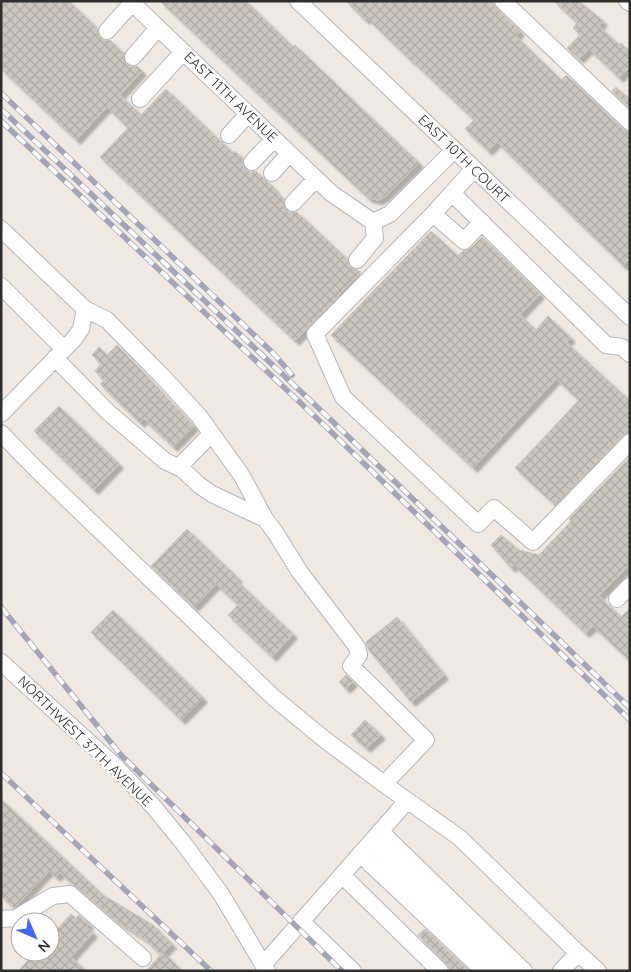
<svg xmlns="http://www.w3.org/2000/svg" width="631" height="972" font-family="Quicksand,sans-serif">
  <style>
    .building { fill: url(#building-cross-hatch); stroke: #cbc5ba; filter: url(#shadow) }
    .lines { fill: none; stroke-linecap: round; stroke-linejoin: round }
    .minor-casing { stroke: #b4b7c1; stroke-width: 18 }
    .minor { stroke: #fff; stroke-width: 16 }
    .rail-casing { stroke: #a3a6b8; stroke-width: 5.5 }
    .rail { stroke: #fff; stroke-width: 4; stroke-dasharray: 11; stroke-linecap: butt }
    .labels { text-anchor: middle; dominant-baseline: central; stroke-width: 4.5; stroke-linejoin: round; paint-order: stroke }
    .street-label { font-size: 14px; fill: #2e2e2e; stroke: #fff }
  </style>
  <defs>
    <pattern id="building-cross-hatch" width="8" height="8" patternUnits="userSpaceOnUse" patternTransform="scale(1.25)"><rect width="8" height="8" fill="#cbc7bf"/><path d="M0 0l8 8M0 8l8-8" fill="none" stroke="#afaba4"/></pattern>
    <filter id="shadow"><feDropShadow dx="4.5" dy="4.5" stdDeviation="1" flood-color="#0004"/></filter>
  </defs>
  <rect width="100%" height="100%" fill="#efe9e1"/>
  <!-- building -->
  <path class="building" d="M1,1H69L97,28V34L100,38L104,41L110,40L124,54L123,60L126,64L132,67L137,66L142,71L120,95L141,115L166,89L233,153L235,151L243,159L242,164L245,170L250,172L256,171L275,189L274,190L284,199L283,205L286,211L291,213L297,212L347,259L350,267L361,272L295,341L100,157L128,128L107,107L76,140L1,69Z
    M160,1H246L293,47L295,45L419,163L384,197L378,200L368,198Z
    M346,1H492L496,8L520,31L516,36L561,80L566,75L623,129L630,132V259L623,266L497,142L488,151L465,129L474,120L411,60V61L367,18L365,20Z
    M554,1H579L603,21L599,26L619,45L621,43L630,52V66L619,78L589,49L579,59L567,48L580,35L573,28L577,23Z
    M616,87L630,100V108L612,91Z
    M431,231L458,256L463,251L471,248L482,237L540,294L520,315L536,330L548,316L571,338L566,342L630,401V432L623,435L555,505L515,468L579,400L556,379L473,468L331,335Z
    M117,345L194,426L173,447L144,419L140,423L100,384L104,381L95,371L101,364L92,355L99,347L107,355Z
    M59,406L119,464L94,490L34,431Z
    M630,457V564L599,596L621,617L630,608V661L593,626L585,633L514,565L511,568L491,545L501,535L519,550L539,555L571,521L569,519Z
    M187,529L238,578L236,580L293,634L272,657L228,615L238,605L216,584L194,607L151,566Z
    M113,610L203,698L181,720L91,632Z
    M397,617L444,675L411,702L368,649L366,642Z
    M346,675L353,682L346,689L339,682Z
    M365,720L381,735L366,748L351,735Z
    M1,799L103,895L153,925L172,944L161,955L143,938L115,920L60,873L56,877L49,871L14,908L1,896Z
    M71,914L76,918L79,915L89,924L87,927L93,933L71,957L86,971H18L36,952H50V937Z
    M425,929L469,971H450L447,964L418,935Z
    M163,952L182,971H146Z"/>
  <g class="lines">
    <defs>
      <path id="minor" d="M130,1L331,193L373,222L390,214L454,150
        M298,1L630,317
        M503,1L630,122
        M627,1L630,3
        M107,31L132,3
        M133,57L158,28
        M140,99L183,52
        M229,135L248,114
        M252,162L274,139
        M474,169L452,193L606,345L622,347L630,354
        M272,173L289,154
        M452,193L433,214L464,241L482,222
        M293,203L316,179
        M433,214L315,334L343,397L478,524L494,508L533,542L630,442
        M1,229L85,309L81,329L74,339L1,414
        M357,260L375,238L373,222
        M1,286L64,349
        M85,309L107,320L162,376L199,416L242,476L265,519L275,532L299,571L357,647L359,655L351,666L426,740L384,784
        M55,358L108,412L165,461L182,469L199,485L212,494L265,519
        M1,433L37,470L273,697L324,739L384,784L460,838L578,953L598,971
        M179,467L211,434
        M617,599L630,586
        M1,662L116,767L153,806L184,844L221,894L267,971
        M380,831L524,971
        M371,842L504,971
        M360,854L484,971
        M342,875L440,971
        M1,919L16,918L53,896L70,894L143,958
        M301,921L353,971
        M263,965L407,801
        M561,971L578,953"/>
    </defs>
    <!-- minor casing -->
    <use href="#minor" class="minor-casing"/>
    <!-- minor -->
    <use href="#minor" class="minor"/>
    <defs>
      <path id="rail" d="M1,93L273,353L292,375
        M1,109L330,419L630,708
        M1,121L324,425L630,720
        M1,607L121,755L342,971
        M1,773L211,971"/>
    </defs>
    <!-- rail casing -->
    <use href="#rail" class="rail-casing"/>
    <!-- rail -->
    <use href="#rail" class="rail"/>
  </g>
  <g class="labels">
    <!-- street labels -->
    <g class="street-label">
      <text transform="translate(231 97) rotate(44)">EAST 11TH AVENUE</text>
      <text transform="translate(464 159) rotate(44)">EAST 10TH COURT</text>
      <text transform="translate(85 741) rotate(44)">NORTHWEST 37TH AVENUE</text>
    </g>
  </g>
  <!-- border -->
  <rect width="631" height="972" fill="none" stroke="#2e2e2e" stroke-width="5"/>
  <!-- north arrow -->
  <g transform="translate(35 937) rotate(135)"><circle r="24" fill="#ffffff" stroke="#ababab"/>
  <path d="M0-4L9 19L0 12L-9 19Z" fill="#4264fb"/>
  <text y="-8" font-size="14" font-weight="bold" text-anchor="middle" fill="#2e2e2e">N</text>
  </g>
</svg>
